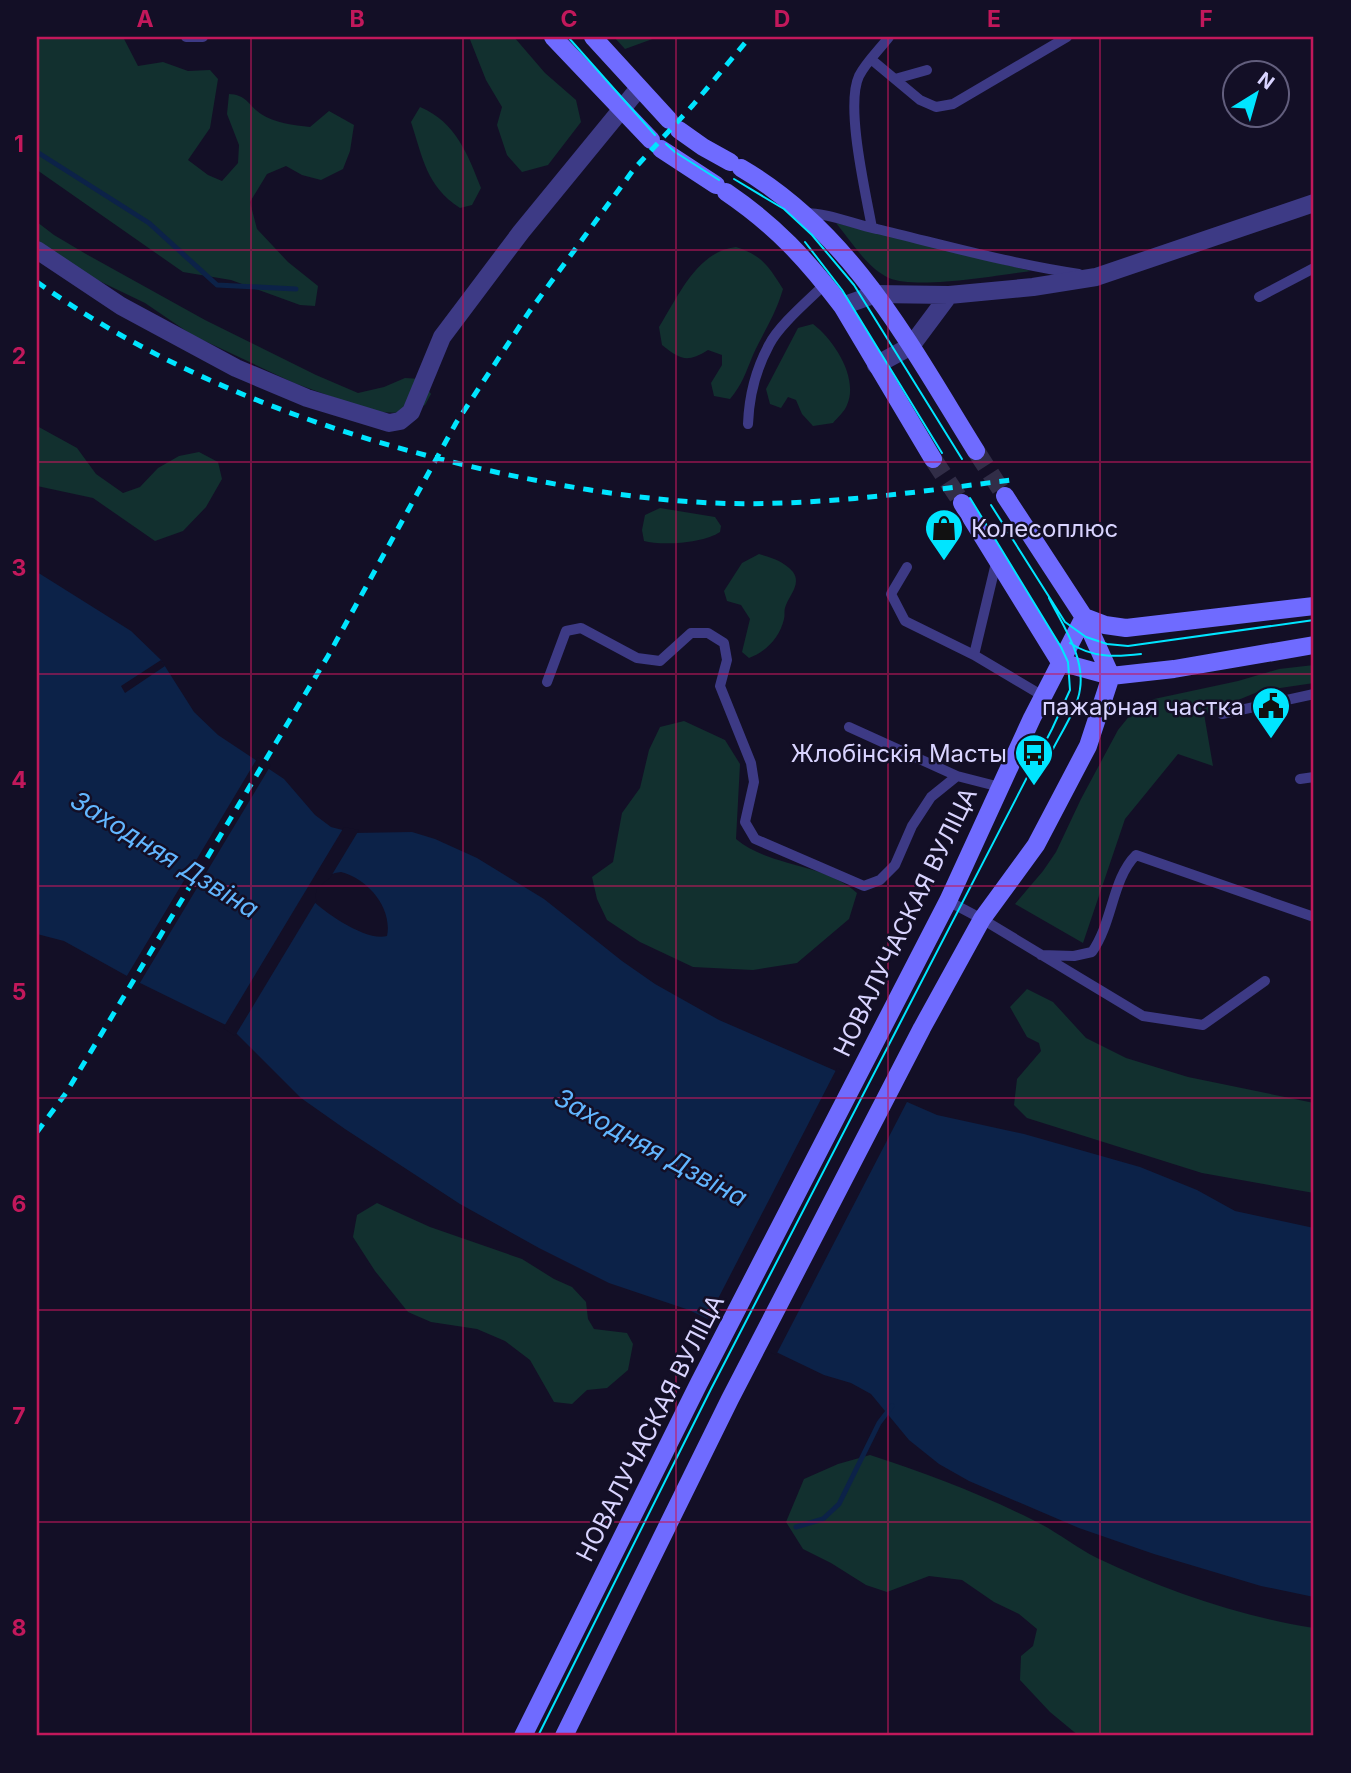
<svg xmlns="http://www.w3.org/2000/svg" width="1351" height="1773" font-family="Inter,sans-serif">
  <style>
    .green { fill: #12302f }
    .water { fill: #0c2248; fill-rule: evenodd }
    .pier { fill: #130f26 }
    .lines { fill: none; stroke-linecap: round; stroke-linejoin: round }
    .stream { stroke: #0c2248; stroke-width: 5 }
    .secondary-tunnel { stroke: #312d47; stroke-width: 18; stroke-dasharray: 18 9; stroke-linecap: butt }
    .service { stroke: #3d3a85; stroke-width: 10 }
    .minor { stroke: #3d3a85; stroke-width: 18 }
    .secondary { stroke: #6f6bff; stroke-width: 18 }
    .tram { stroke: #00e5ff; stroke-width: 2 }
    .rail { stroke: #00e5ff; stroke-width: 5; stroke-dasharray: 10 9; stroke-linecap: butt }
    .grid { fill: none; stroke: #c2185b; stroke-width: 2; stroke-opacity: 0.55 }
    .labels { text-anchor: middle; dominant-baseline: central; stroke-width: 5; stroke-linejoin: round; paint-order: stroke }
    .poi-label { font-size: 24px; fill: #d9d4ff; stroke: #130f26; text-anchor: end }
    .street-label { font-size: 24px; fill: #d9d4ff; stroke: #130f26 }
    .water-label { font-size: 26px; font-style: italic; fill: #62b6ff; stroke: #130f26 }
    .neatline { fill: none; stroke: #c2185b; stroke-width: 2.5 }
    .grid-label { font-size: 23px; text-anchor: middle; font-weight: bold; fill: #c2185b }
  </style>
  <rect width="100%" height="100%" fill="#130f26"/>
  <!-- green -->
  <path class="green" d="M37,37H123L138,66L163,62L188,71L210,70L218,79L210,128L188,160L208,175L222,181L238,163L239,145L227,114L229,94C247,95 247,104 261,114C274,123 294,125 310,127L329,111L354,125L350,151L343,169L321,180L302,175L286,166L267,174L250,202L257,229L288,262L318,286L315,306L300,305L231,280L183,272L37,170Z
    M469,37H514L545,73L576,100L581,122L548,165L522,172L507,155L497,125L502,107L486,80Z
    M614,37H658L625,49Z
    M420,107C456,122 468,155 481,188L472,205L460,208C426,186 423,158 411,122Z
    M37,222L54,235L86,254L205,320L316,375L358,393L384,387L405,378L421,379L431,394L425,405L404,413L374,412L294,383L192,335L145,303L91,277L37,243Z
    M836,223L1031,271C999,275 917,290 889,278C867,268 851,241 836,223Z
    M736,247C763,256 768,266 783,289C775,316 764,331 753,355C746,372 742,385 730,399L714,396L711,383L722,365V355L708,350C687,363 681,360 662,345L659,327C678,297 697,251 736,247Z
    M813,324C834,340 859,378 847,405C845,411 837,418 833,423L813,426L802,414L796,400L788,397L781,408L770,404L766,389L798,328Z
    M37,426L77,448L96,474L123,493L140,487L158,468L179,456L199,452L218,462L222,479L206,507L183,531L155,541L93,498L37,486Z
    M660,508L715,517L721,526L720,532C704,543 662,546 644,541L642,530L645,515Z
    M759,554C772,558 784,561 793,572C802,585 788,596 785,608C784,611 785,615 784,619C780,637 766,652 749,658L742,652L750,619L741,605L727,601L724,591L742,563Z
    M1314,665V683L1260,691L1204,714L1213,766L1178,754L1125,819L1083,943L1015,904L1043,871L1056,852L1081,799L1118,730L1135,709L1154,699L1238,681L1279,669Z
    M684,721L725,740L740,764L736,839C771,868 823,862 857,893L849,919L797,963L753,970L693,967L640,942L607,920L597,899L592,877L613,862L622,813L640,788L649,750L660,727Z
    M1027,989L1053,1002L1086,1038L1126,1058L1188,1077L1314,1103V1193L1202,1173L1027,1118L1014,1105L1017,1079L1041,1051L1039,1043L1027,1037L1010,1007Z
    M377,1203L430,1227L522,1259L554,1279L572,1287L586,1302L588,1319L594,1329L627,1333L633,1344L628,1370L607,1388L587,1390L572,1404L554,1402L530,1360L505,1341L477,1329L431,1322L408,1312L375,1271L353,1237L357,1215Z
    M870,1455C926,1473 981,1494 1033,1520C1056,1531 1075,1547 1097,1558C1164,1590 1241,1617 1314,1628V1736H1079L1050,1712L1020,1680L1021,1656L1033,1646L1037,1629L1019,1614L994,1602L962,1580L929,1576L887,1592L866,1585L831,1563L803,1549L786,1522L804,1479L838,1464Z"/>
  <!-- water -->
  <path class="water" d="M37,572L131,631L161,660L194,712L218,735L284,779L315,815L331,827L354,833L412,832L435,839L477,858L544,899L622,961L655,984L719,1020L937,1115L1024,1134L1140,1167L1197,1190L1235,1211L1314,1228V1597L1261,1586L1154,1554L1079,1528L969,1481L939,1464L909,1440L871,1394L851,1383L824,1375L689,1310L609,1283L539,1248L460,1204L345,1129L301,1098L230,1027L136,981L64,941L37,934ZM341,872C367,878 393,908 387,936C367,942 325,913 311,899C319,884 323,874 341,872Z"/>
  <!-- pier -->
  <path class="pier" d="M161,660L165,666L125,693L121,686Z
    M258,757L271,765L138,986L125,979Z
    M344,827L359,830L330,878L317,888L315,898L317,900L235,1036L223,1028Z
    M837,1068L909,1098L776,1355L706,1322Z"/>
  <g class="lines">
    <!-- stream -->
    <path class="stream" d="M37,152L149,223L217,285L296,289
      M796,1527L823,1519L839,1504L879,1423L892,1406"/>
    <!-- secondary-tunnel -->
    <path class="secondary-tunnel" d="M976,451L1005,496
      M933,459L962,503"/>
    <!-- service -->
    <path class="service" d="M186,37H203
      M872,60L920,100L936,107L953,104L1067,37
      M895,79L927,70
      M804,213C830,213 852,224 877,229C944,245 1011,264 1079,274
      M872,228C866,194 845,106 859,76C866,62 880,49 889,37
      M1259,297L1314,268
      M748,424C749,397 756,369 769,345C779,325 809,300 825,284
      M907,567L891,594L905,621L974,655L1043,696
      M974,655L997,559
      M547,682L566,631L581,628L637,658L660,661L691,633H708L724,643L727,660L720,686L751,763L754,782L745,822L755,839L864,886L880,880L895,865L912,826L931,797L957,776
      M1222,714L1314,694
      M849,727L957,776L1000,787
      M1300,779L1314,777
      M948,901L982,919L1143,1016L1203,1025L1265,981
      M1041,955L1074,956L1092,952C1113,922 1112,879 1136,855L1314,917"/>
    <!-- minor -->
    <path class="minor" d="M37,250L121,306L236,368L307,398L389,423L400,421L411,412L442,337L521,232L639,88
      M842,306L876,294L949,295L1033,287L1096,277L1314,203
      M876,365L911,346L949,295"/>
    <!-- secondary -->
    <path class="secondary" d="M553,37L651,140
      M593,37L669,120
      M679,130L703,147L730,162
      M661,149L716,185
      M741,168C852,233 910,345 976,451
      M726,192C776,226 806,259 842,306L933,459
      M962,503L1060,662L1111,676L1174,669L1314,645
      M1084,617L1105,625L1126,628L1314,606
      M523,1736L699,1383L948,901L1032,718L1084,617
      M564,1736L730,1399L922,1028L982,919L1036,845L1088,746L1111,676L1084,617L1005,496"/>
    <!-- tram -->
    <path class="tram" d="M568,37L655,135
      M666,144L675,152L719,180
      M734,179L784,209L812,235L854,285L962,459
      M805,242L842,290L942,453
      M991,505L1065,622L1086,637L1107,644L1128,646L1314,620
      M1049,598C1063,626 1085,657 1080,689C1078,707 1061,733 1053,749
      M1070,643C1092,658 1116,657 1141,654
      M538,1736L711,1389L1052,729L1070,690L1068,662L1061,647L970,498"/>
    <!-- rail -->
    <path class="rail" d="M37,282C179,383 349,442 519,477C583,490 647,500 713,503C815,507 918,492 1018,479
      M37,1132L66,1093L328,656L456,423L529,312L634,169L693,105L750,37"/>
  </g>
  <!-- grid -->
  <path class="grid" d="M251,37V1736M463,37V1736M676,37V1736M888,37V1736M1100,37V1736M37,250H1314M37,462H1314M37,674H1314M37,886H1314M37,1098H1314M37,1310H1314M37,1522H1314"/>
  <!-- icons -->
  <defs>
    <symbol id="shop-pin" viewBox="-11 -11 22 30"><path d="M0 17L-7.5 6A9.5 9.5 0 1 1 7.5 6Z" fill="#00e5ff" stroke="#130f26"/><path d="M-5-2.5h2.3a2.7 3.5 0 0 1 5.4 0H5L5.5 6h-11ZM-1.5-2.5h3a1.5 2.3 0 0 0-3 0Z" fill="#111"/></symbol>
    <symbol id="civic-pin" viewBox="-11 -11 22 30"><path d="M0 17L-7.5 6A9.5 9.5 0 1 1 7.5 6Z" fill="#00e5ff" stroke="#130f26"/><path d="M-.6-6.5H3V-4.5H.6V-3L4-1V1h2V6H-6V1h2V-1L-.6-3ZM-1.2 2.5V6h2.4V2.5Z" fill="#111"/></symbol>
    <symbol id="bus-pin" viewBox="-11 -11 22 30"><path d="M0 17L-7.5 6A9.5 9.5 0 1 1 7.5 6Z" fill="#00e5ff" stroke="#130f26"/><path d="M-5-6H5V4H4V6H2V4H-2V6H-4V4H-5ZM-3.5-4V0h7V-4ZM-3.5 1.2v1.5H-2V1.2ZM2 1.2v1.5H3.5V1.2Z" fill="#111"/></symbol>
  </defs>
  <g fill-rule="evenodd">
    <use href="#shop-pin" x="922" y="506" width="44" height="60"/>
    <use href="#civic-pin" x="1249" y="684" width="44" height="60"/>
    <use href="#bus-pin" x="1012" y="731" width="44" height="60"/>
  </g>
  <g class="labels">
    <!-- poi labels -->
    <g class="poi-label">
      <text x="971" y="528" text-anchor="start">Колесоплюс</text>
      <text x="1244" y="706">пажарная частка</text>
      <text x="1007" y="753">Жлобінскія Масты</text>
    </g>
    <!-- street labels -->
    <g class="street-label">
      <text transform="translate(905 922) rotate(-64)">НОВАЛУЧАСКАЯ ВУЛІЦА</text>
      <text transform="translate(650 1428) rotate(-63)">НОВАЛУЧАСКАЯ ВУЛІЦА</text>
    </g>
    <!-- water labels -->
    <g class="water-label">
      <text transform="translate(165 854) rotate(32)">Заходняя Дзвіна</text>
      <text transform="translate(651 1147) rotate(29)">Заходняя Дзвіна</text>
    </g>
  </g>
  <!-- border -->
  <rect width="1351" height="1773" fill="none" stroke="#130f26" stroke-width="77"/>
  <!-- north arrow -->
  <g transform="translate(1256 94) rotate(37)"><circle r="33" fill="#130f26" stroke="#625e7d" stroke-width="2"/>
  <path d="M0-5L12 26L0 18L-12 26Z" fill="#00e5ff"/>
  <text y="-10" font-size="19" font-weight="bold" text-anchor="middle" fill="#d9d4ff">N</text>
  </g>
  <rect x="38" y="38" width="1274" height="1696" class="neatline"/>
  <g class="grid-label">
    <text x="145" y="27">A</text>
    <text x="357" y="27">B</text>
    <text x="569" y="27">C</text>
    <text x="782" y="27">D</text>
    <text x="994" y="27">E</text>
    <text x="1206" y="27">F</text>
    <text x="19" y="152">1</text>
    <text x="19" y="364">2</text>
    <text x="19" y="576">3</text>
    <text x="19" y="788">4</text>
    <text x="19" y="1000">5</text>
    <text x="19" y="1212">6</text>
    <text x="19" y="1424">7</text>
    <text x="19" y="1636">8</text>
  </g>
</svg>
